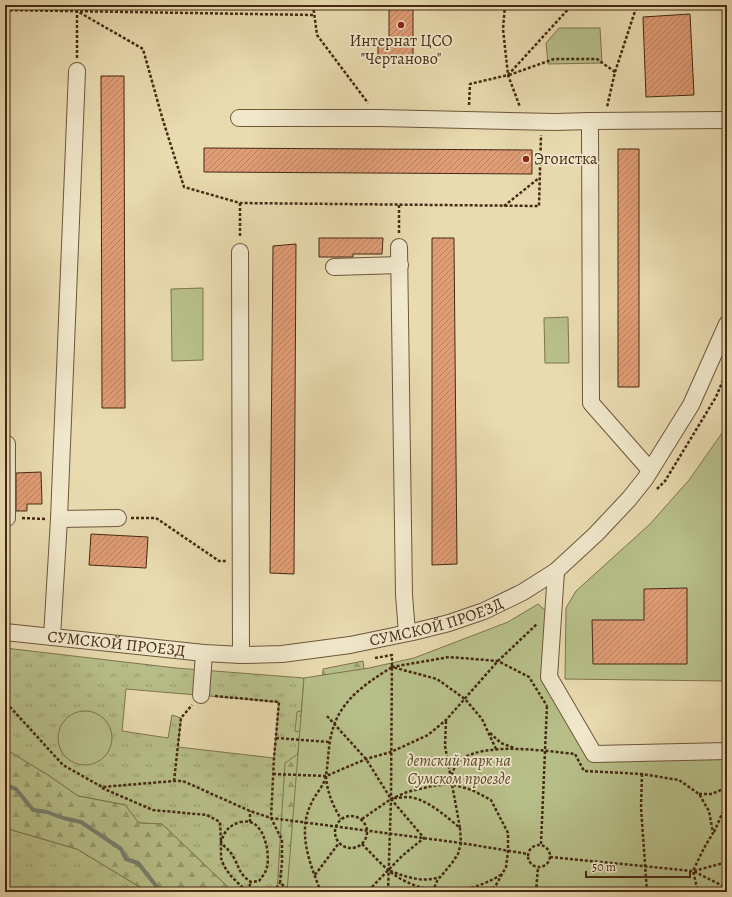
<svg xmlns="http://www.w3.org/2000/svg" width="732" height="897" font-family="Alegreya,serif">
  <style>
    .grass { fill: url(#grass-tufts); stroke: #7e744e; fill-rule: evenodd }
    .forest { fill: url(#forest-firs); stroke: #7e744e }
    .green { fill: #b8c08a; stroke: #7e744e }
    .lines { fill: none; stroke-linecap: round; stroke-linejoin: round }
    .stream { stroke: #76816f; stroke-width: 4 }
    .building { fill: url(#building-hatch); stroke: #452913 }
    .minor-casing { stroke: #6e563a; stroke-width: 18 }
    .path { stroke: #452913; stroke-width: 2.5; stroke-dasharray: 3 2; stroke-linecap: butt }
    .minor { stroke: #f1e8cc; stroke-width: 16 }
    .poi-dot { fill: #8f2418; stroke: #f1e8cc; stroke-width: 1.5 }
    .labels { text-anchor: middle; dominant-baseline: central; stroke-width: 3.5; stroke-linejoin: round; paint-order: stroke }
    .poi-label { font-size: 16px; fill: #452913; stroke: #f1e8cc }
    .street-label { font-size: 16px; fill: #452913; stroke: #f1e8cc }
    .park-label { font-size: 16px; font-style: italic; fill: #5c472b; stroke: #f1e8cc }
  </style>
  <defs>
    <pattern id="grass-tufts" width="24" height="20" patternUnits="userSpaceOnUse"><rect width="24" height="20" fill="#b8c08a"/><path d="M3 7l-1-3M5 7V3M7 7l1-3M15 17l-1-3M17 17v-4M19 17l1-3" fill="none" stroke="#979c70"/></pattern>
    <pattern id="forest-firs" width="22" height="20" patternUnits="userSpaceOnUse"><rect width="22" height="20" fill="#b8c08a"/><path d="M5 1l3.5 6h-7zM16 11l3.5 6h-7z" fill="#979c70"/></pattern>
    <pattern id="building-hatch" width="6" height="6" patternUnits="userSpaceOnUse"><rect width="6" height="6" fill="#e19d76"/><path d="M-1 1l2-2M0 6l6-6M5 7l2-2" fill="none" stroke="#b88060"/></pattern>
  </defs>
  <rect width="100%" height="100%" fill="#e9dbb0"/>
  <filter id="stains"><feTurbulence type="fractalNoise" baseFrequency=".005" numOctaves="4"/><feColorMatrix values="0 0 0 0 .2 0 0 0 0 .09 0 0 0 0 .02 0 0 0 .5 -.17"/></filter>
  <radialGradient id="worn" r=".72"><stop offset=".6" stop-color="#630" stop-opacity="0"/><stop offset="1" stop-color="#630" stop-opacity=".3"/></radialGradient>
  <!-- grass -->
  <path class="grass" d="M5,648L176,668L304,678L287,892H233L162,824L138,823L125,805L78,796L48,775L9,752L5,739ZM126,689L279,702L274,758L178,747L181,718L172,715L168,738L122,731Z
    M5,828L77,849L148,892H5Z"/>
  <!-- forest -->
  <path class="forest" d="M363,661L365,675L322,682L323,669Z
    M312,708L313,734L295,731L297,712Z
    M5,739L10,752L48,775L78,796L125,805L139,823L162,824L233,892H148L77,849L5,828Z
    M316,741L320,892H277L285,763Z"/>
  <!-- green -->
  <path class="green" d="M559,28H600L602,63L548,64L546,43Z
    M203,288V360L172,361L171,289Z
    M568,317L569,363H545L544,318Z
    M727,426V681L565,679L566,608L576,591L650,524L689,480Z
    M538,604L546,611L544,671L590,758L727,756V892H287L304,678L369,668L414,658L508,622Z
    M58 738a27 27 0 1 1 54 0a27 27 0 1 1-54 0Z"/>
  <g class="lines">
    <!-- stream -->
    <path class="stream" d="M5,785L16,789L33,810L47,812L63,818L81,822L121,849L126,859L138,863L161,892"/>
  </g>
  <!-- building -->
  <path class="building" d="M389,5H413V58H378V44H389Z
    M690,14L694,95L646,97L643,17Z
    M101,76H124L125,408H102Z
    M204,148L532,150V174L204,172Z
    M618,149H639V387H618Z
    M319,238H383L382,254H353V257H319Z
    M432,238H454L457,564L432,565Z
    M296,244L294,574L270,573L273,246Z
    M41,472L42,504H27V511H16V473Z
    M91,534L148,537L146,568L89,565Z
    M687,588V664H593L592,620H644V589Z"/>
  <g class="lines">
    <defs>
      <g id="minor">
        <path d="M239,118H379L555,122L590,121"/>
        <path d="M399,247L404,595L407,633"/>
        <path d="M240,252L241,655"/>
        <path d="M334,267L400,265"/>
        <path d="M650,470L591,403L590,121L727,120"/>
        <path d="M5,518H7V444"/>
        <path d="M59,519L118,518"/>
        <path d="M556,571L549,677L594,754L727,751"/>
        <path id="s1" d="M5,632L204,653L241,655L282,654L350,645L413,632L449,623L484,611L523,592L556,571L596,534L629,499L645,479L691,405L727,324"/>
        <path d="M52,637L59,519L77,71"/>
        <path d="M201,695L204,653"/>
      </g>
    </defs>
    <!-- minor casing -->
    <use href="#minor" class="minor-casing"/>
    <!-- path -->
    <path class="path" d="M313,5L317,35L368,103
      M505,5L503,29L508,75L520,107
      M5,10L314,15
      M77,58V11L143,49L162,117L184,187L240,203L539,206L541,135
      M615,72L637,5
      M509,75L554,59H597L615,72L607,107
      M469,105L470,84L508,75L572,5
      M240,203V238
      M399,205V233
      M504,206L539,178
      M657,489L665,481L716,397L727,371
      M22,518L45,519
      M131,518H156L219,561H227
      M375,658L392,655L391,799L388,892
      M215,696L279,702L274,758L271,818L461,843L528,854
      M5,705L11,708L63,765L102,787L174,781H183L250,811L271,818L282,840V862L280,883L292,892
      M327,716L366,759L391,799L424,838L402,856L367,892
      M446,721L445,746L460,828
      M490,733L501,743L514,748
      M276,738L329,742
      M496,749L482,719L465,699L437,679L392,667L449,657L498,661L529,677L547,706
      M273,774L326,776L366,759L391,752L428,735L446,720L498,661L537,624
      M642,774L641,808L647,892
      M326,776C327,792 333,806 341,819
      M450,780C452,774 455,764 459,761C484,741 545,751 575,754L584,771L642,774L679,780L699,794L709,811L713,833L704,848L693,871L698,892
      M174,781L181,718L192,705
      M102,788L153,810L207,815L220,822L221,842V858L224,866L230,875L247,892L251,882
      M699,794H712L727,787
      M394,798C399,798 404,797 409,797C427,799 447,817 460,828L461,843L458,854L452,863L437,881L433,891
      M335 832a16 16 0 1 1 32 0a16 16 0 1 1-32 0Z
      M362,819L391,799L407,792L432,786L451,784L472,790L491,800L508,833V851L506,867L496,885L489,892
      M240,822C243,822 247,821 250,822C265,826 270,854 267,867C266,872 262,877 259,881L251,882C239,874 240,869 234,858C231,851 225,848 221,842C225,830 229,826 240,822Z
      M250,822V811
      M714,832L727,803
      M362,844C371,853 379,862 388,870C420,897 467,897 502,874
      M541,844L547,705
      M528 856a11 11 0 1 1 22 0a11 11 0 1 1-22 0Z
      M550,857L693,871L727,888
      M390,871C407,877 422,883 440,877
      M694,871L727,862
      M315,875L339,843
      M273,892L280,883
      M321,892C310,864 297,833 311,804C315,794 325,785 326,775C328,764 328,752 330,741C336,703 362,686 392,667
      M536,892L538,867"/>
    <!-- minor -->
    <use href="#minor" class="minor"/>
  </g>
  <!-- markers -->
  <g class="poi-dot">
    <circle cx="401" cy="25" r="4"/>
    <circle cx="526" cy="159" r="4"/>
  </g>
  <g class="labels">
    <!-- poi labels -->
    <g class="poi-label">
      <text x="401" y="41">Интернат ЦСО<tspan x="401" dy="18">"Чертаново"</tspan></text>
      <text x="534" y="159" text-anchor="start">Эгоистка</text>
    </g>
    <!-- street labels -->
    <g class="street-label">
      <text stroke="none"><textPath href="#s1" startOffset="436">СУМСКОЙ ПРОЕЗД</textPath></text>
      <text stroke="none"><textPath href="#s1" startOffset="112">СУМСКОЙ ПРОЕЗД</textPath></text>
    </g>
    <!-- park labels -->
    <g class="park-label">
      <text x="459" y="761">детский парк на<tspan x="459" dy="18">Сумском проезде</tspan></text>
    </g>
  </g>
  <!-- margin -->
  <rect width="732" height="897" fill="none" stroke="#e9dbb0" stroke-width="20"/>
  <rect x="6" y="6" width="720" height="885" fill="none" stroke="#452913" stroke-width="2"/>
  <rect x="10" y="10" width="712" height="877" fill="none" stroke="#452913"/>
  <!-- scale -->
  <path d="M586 871v6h104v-6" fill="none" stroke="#452913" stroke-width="2"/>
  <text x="592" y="871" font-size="12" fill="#452913" stroke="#f1e8cc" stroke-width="3" paint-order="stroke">50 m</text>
  <rect width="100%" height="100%" filter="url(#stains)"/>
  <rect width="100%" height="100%" fill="url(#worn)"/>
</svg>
